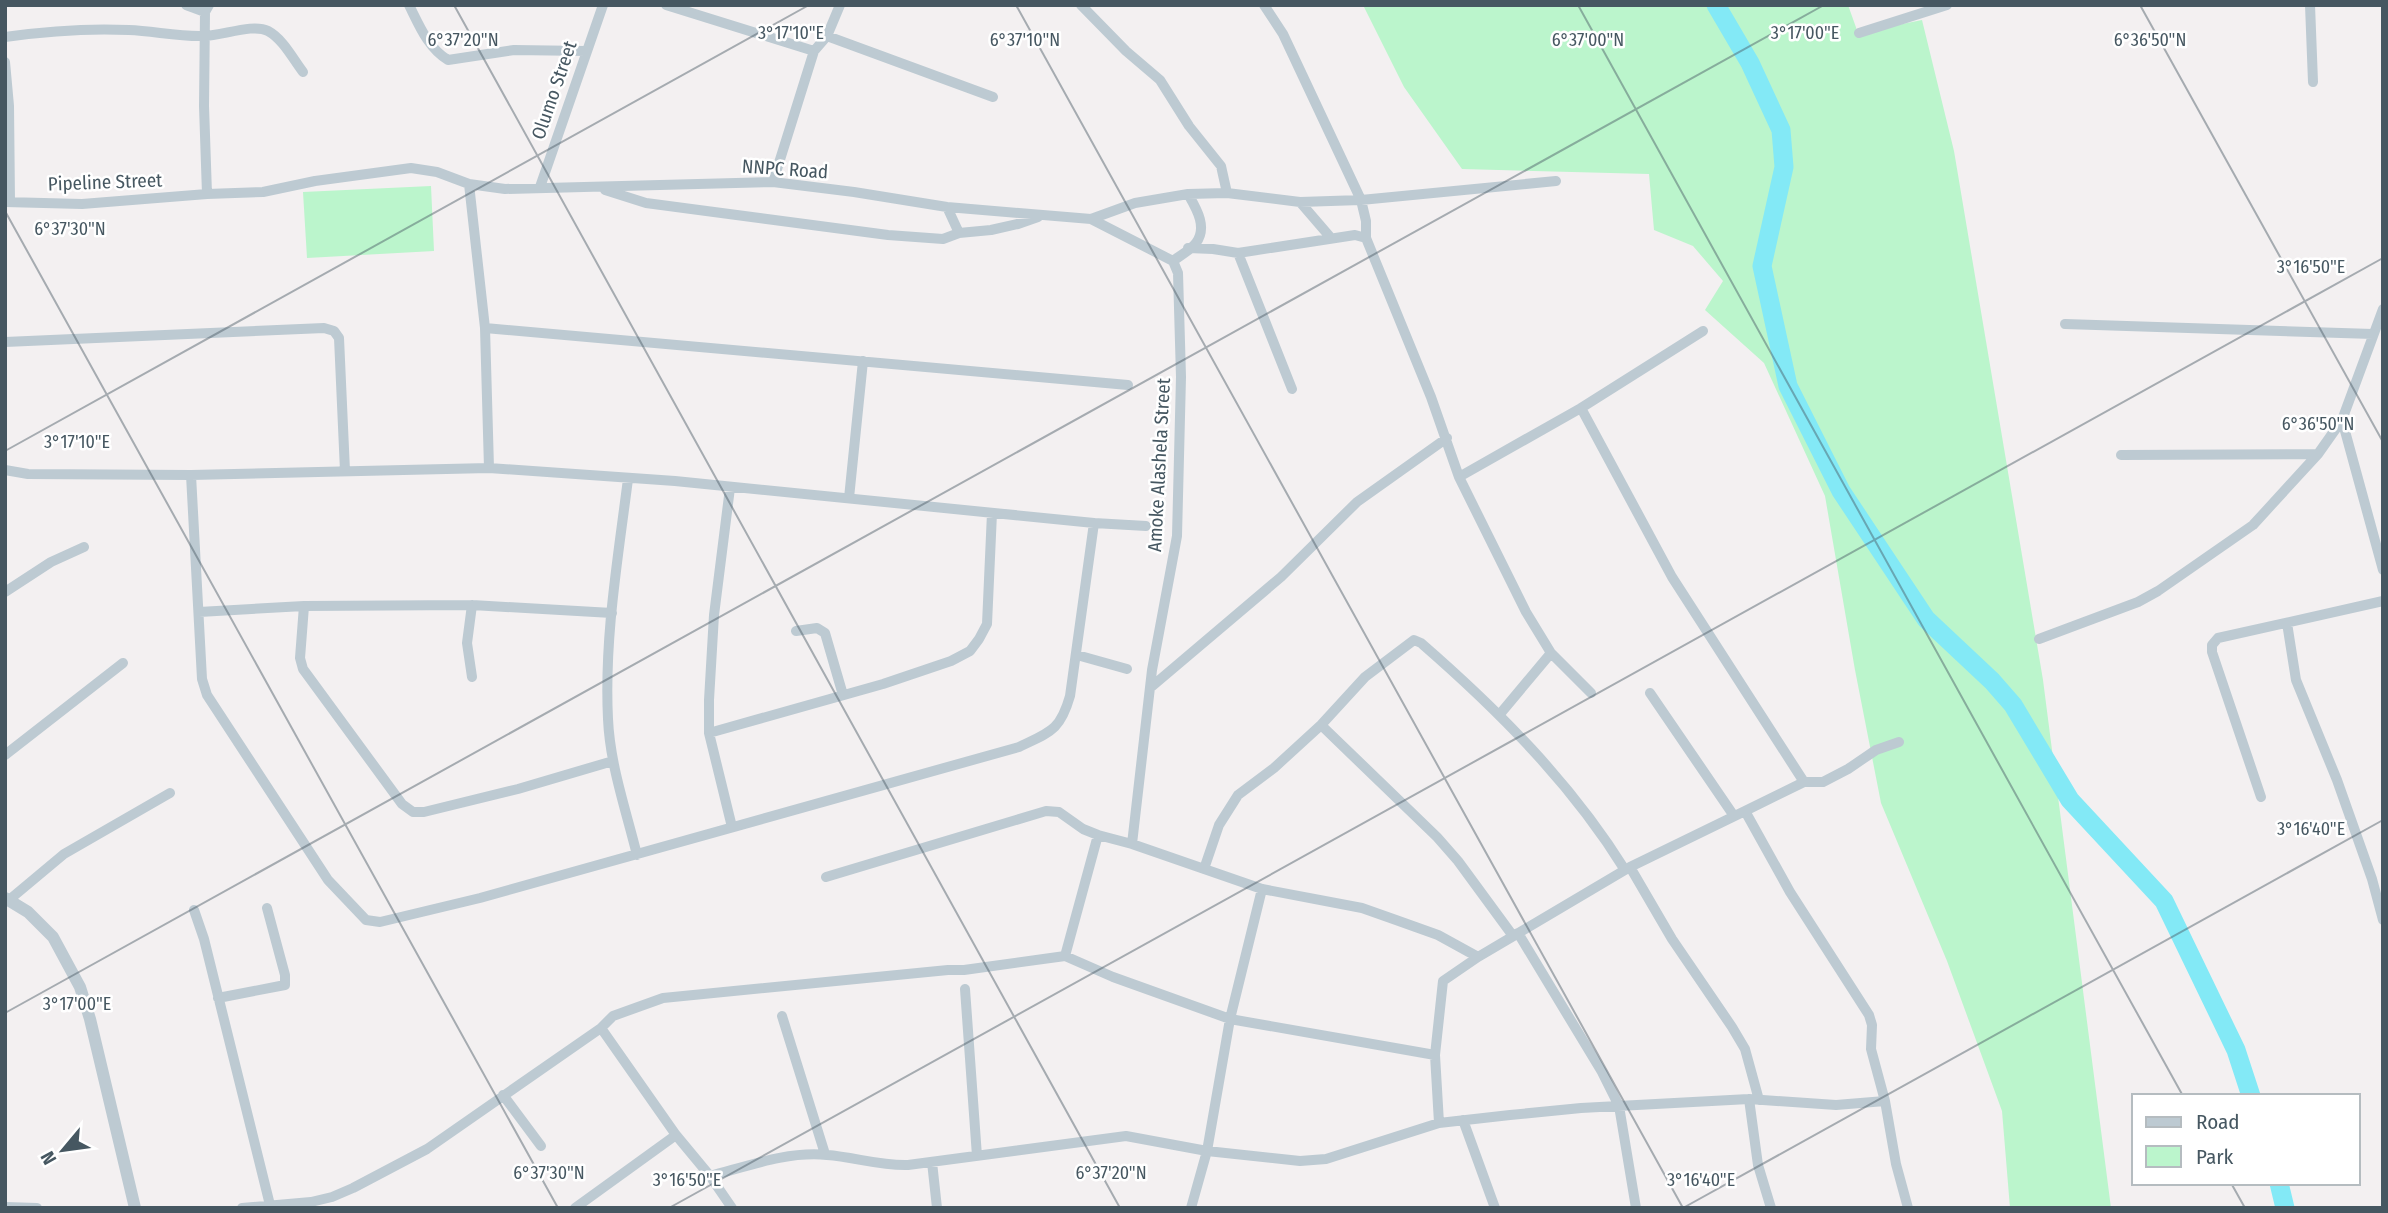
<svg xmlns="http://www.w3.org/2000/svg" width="2388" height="1213" font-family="'Fira Sans Condensed',sans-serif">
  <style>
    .green { fill: #bbf5cc }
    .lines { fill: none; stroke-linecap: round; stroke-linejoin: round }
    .river { stroke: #83e9f6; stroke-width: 19 }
    .minor { stroke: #bdcad2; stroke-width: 10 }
    .tertiary { stroke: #bdcad2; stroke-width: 12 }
    .ticks { fill: none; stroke: #465761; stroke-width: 2; stroke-opacity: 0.45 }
    .labels { text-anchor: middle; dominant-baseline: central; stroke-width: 5; stroke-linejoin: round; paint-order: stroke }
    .street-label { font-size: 19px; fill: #465761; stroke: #fff }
    .ticks-label { font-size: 18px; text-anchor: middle; fill: #465761; stroke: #fff; stroke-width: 5; stroke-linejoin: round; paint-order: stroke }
  </style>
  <rect width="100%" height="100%" fill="#f3f0f1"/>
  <!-- green -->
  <path class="green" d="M1363,5H1848L1858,33L1922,20L1954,151L2043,680L2111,1208H2010L2002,1111L1947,961L1881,803L1855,670L1825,496L1764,363L1705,310L1723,281L1693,246L1654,230L1649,174L1462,169L1404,87Z
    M431,186L434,251L307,258L303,192Z"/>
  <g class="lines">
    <!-- river -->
    <path class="river" d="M1716,5L1750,63L1781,130L1784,167L1762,266L1788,386L1841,491L1926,619L1992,681L2013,705L2070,800L2164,901L2236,1050L2251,1096
      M2279,1183L2285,1208"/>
    <!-- minor -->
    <path class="minor" d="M186,5L205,12
      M409,5C419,25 428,48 448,60L514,50L586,51
      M666,5L814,51
      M1081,5L1126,51L1160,80L1189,126L1221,166L1227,193
      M1264,5L1283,34L1361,200L1366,221V238L1431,397L1459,477L1526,612L1551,653L1591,693
      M2310,5L2313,82
      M1859,33L1947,5
      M827,36L993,97
      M5,37C47,31 87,28 129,30C154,31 179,37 204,36C222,36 253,23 268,31C283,39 293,59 303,72
      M5,62L9,106L10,201
      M773,182L814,51L827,36L840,5
      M469,184L485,328L489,468
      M540,187L603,5
      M605,190L646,203L888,235L943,239L959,233L991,230L1018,224L1038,217
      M207,194L204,106L205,12L209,5
      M5,202L82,204L207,194L263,192L315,181L411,168L437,172L469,184L505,189L773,182L854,192L947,207L1091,219L1135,203L1188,194L1227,193L1300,202L1361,200L1556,181
      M1300,202L1331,238
      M947,207L959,233
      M1091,219L1173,261L1178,273L1181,377L1177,536L1152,670L1132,844
      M1188,248L1213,249L1238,253L1355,235L1366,238
      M1238,253L1292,389
      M1173,261C1179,256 1191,250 1196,243C1208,227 1196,208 1188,194
      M2065,324L2373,334
      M485,328L1128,385
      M5,342L324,328L334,331L339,338L345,471
      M1581,408L1672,577L1804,782
      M2342,420L2383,570
      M2121,455L2318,454
      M5,470L28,474L191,475L489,468L675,481L1094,523L1146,526
      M191,475L202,679L207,695L328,880L366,920L380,922L480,898L1019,747C1050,732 1060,731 1070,696L1094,523
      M1459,477L1581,408L1703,331
      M628,479C618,558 604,639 608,719C610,765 626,810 637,855
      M730,488L714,615L709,700V733L732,827
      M849,498L863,361
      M5,592L51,562L84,547
      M472,605L467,643L472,677
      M304,606L300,658L303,669L402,804L413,812H424L518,789L613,761
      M199,612L304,606L472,605L612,613
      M2287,623L2296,680L2337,780L2372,879L2383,920
      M796,631L817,628L825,633L843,695
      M2039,639L2138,602L2158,591L2253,525L2318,454L2342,420L2383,309
      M1077,655L1127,669
      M1150,688L1281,577L1357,502L1447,438
      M1650,693L1734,816
      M1500,714L1551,653
      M1321,725L1437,837L1458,861L1513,936
      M709,733L883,684L951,661L970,651L979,639L987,624L992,513
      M5,755L123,663
      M2261,797L2212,652V645L2218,638L2383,601
      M1745,811L1804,782H1823L1848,769L1876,750L1899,742
      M1630,867L1672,939L1732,1027L1745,1049L1759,1100
      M1204,869L1219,825L1238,795L1274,768L1321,725L1365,677L1414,640L1421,643C1498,710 1571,783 1625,870
      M826,877L1046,811L1059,812L1083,829L1098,835L1132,844L1262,889L1362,908L1396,920L1438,935L1478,957
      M9,900L64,854L170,793
      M194,910L204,939L270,1205
      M1518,933L1602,1072L1619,1106L1636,1208
      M1065,956L1098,835
      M965,989L977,1156
      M218,998L285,985V975L267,908
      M782,1016L825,1154
      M601,1028L676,1135L710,1176L732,1208
      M503,1095L541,1146
      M1749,1099L1758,1165L1771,1208
      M1463,1120L1495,1208
      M1439,1123L1435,1055L1443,981L1478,957L1630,867L1745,811L1790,892L1869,1015L1872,1025L1871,1049L1885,1101L1896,1164L1908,1208
      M932,1162L937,1208
      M710,1176C748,1166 788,1151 827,1155C854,1157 881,1166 908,1165L1126,1136L1207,1151L1300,1161L1326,1159L1439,1123L1510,1115L1581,1108L1749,1099L1836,1105L1885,1101
      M5,1207L37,1208
      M242,1208L311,1202L332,1197L353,1188L427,1149L601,1028L613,1016L663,998L948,970H964L1065,956L1113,977L1230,1019L1435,1055
      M575,1208L676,1135
      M1191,1208L1207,1151L1230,1019L1262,889"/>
    <!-- tertiary -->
    <path class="tertiary" d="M5,898L28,912L53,937L80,987L90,1019L135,1208"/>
  </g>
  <!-- ticks -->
  <path class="ticks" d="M454,5L1120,1208M1016,5L1683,1208M1578,5L2183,1096M2140,5L2383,442M5,211L558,1208M5,451L809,5M5,1013L1824,5M2231,1183L2245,1208M669,1208L2383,258M1683,1208L2383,820"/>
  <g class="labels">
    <!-- street labels -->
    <g class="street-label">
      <text transform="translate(554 90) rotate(-71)">Olumo Street</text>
      <text transform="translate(785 169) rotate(4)">NNPC Road</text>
      <text transform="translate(105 182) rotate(-2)">Pipeline Street</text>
      <text transform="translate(1159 465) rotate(-87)">Amoke Alashela Street</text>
    </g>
  </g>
  <g class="ticks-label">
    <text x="791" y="39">3°17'10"E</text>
    <text x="1805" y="39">3°17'00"E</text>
    <text x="463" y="46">6°37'20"N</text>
    <text x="1025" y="46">6°37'10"N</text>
    <text x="1588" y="46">6°37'00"N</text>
    <text x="2150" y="46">6°36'50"N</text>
    <text x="70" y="235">6°37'30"N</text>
    <text x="2311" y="273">3°16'50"E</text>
    <text x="2318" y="430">6°36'50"N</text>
    <text x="77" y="448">3°17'10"E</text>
    <text x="2311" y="835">3°16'40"E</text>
    <text x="77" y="1010">3°17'00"E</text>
    <text x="549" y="1179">6°37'30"N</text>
    <text x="1111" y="1179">6°37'20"N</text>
    <text x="687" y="1186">3°16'50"E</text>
    <text x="1701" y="1186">3°16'40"E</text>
  </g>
  <!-- border -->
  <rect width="2388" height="1213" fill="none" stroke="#465761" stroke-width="14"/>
  <!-- legend -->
  <rect x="2132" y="1094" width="228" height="91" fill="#ffffff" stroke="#b5bcc0" stroke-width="2"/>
  <rect x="2146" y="1117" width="35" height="10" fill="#bdcad2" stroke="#b5bcc0" stroke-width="2"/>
  <text x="2196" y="1129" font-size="21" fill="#465761">Road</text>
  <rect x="2146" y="1146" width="35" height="21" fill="#bbf5cc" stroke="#b5bcc0" stroke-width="2"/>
  <text x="2196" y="1164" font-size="21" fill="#465761">Park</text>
  <!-- north arrow -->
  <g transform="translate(63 1150) rotate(241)" stroke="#ffffff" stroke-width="5" paint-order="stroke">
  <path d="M0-5L12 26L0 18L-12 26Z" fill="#465761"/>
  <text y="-10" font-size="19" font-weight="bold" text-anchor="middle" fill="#465761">N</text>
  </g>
</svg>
